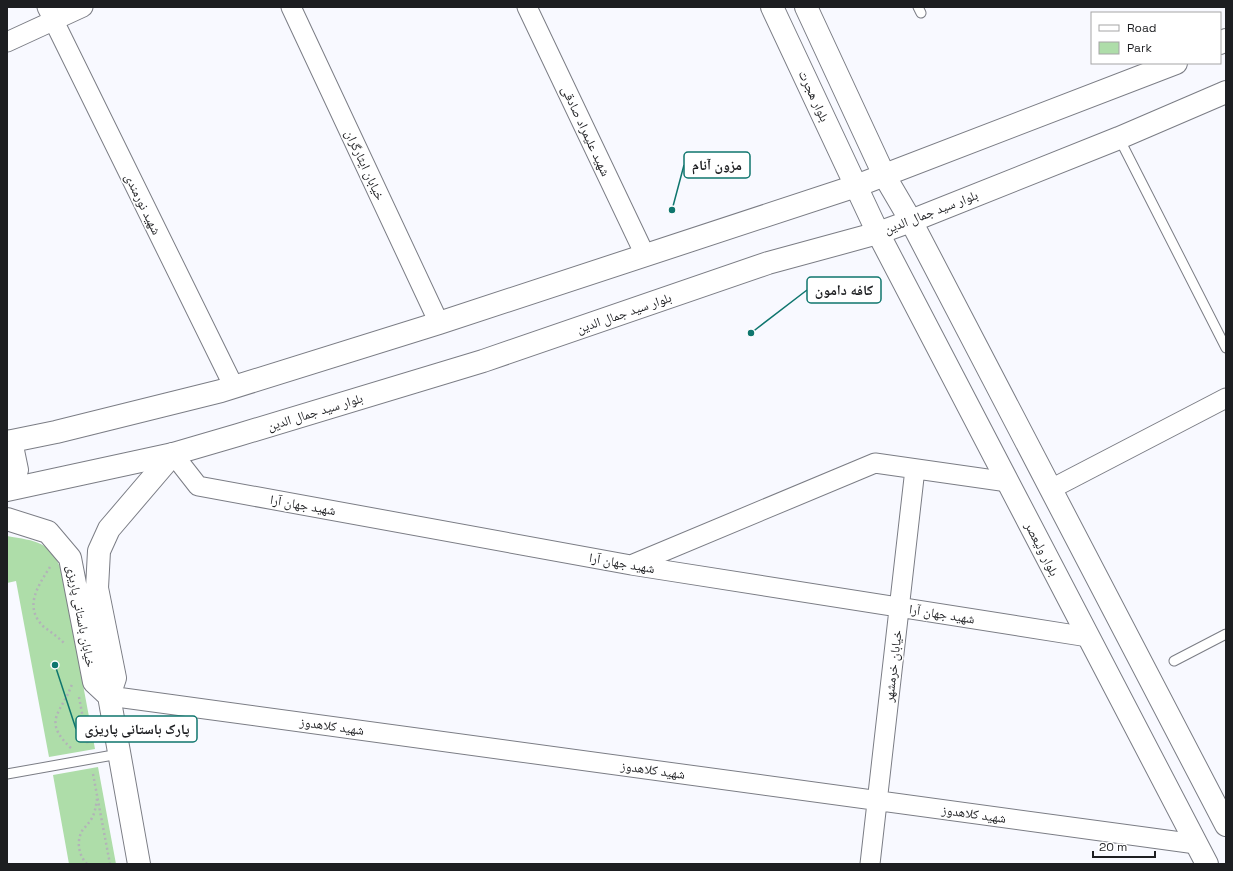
<svg xmlns="http://www.w3.org/2000/svg" width="1233" height="871" font-family="'Space Grotesk','Noto Naskh Arabic',sans-serif">
  <style>
    .green { fill: #aedda9 }
    .lines { fill: none; stroke-linecap: round; stroke-linejoin: round }
    .lane-casing { stroke: #7b7d85; stroke-width: 11 }
    .street-casing { stroke: #7b7d85; stroke-width: 21 }
    .secondary-casing { stroke: #7b7d85; stroke-width: 24 }
    .primary-casing { stroke: #7b7d85; stroke-width: 24 }
    .path { stroke: #b2b3b8; stroke-width: 2.5; stroke-dasharray: 2 3; stroke-linecap: butt }
    .lane { stroke: #fff; stroke-width: 9 }
    .street { stroke: #fff; stroke-width: 19 }
    .secondary { stroke: #fff; stroke-width: 22 }
    .primary { stroke: #fff; stroke-width: 22 }
    .labels { text-anchor: middle; dominant-baseline: central; stroke-width: 3.5; stroke-linejoin: round; paint-order: stroke }
    .street-label { font-size: 13px; fill: #1d1e21; stroke: #fff }
    .leader { fill: none; stroke: #0f766e; stroke-width: 1.5 }
    .callout-dot { fill: #0f766e; stroke: #fff; stroke-width: 1.5 }
    .callout { fill: #fff; stroke: #0f766e; stroke-width: 1.5 }
    .callout-label { font-size: 14px; text-anchor: middle; font-weight: bold; fill: #1d1e21 }
  </style>
  <rect width="100%" height="100%" fill="#f8f9ff"/>
  <!-- green -->
  <path class="green" d="M7,536C36,541 51,541 62,572L95,749L49,757L16,581L7,583Z
    M98,767L116,864H69L53,775Z"/>
  <g class="lines">
    <defs>
      <path id="lane" d="M918,7L921,13
        M1119,138L1226,348
        M1174,661L1226,634
        M7,774L119,754"/>
      <path id="street" d="M47,7L234,387
        M291,7L439,323
        M527,7L645,255
        M7,42L83,7
        M173,454L198,486L631,565L1088,637
        M1051,489L1226,398
        M631,565L875,463L1008,482
        M109,696L1196,844
        M870,864L915,469"/>
      <path id="secondary" d="M772,7L878,233L1207,864
        M806,7L884,175L911,221L1226,825
        M7,519L48,532L70,558L94,682L109,696
        M139,864L109,696L115,678L97,588L99,551L109,529L173,454"/>
      <path id="primary" d="M1220,43L1226,40
        M7,442L56,432L221,391L439,323L856,186L1176,63
        M7,475L17,470L11,441
        M7,490L173,454L238,435L483,361L768,263L878,233L911,221L1119,138L1226,92"/>
    </defs>
    <!-- lane casing -->
    <use href="#lane" class="lane-casing"/>
    <!-- street casing -->
    <use href="#street" class="street-casing"/>
    <!-- secondary casing -->
    <use href="#secondary" class="secondary-casing"/>
    <!-- primary casing -->
    <use href="#primary" class="primary-casing"/>
    <!-- path -->
    <path class="path" d="M50,567C38,586 23,607 44,627C51,632 58,637 64,643
      M79,697L88,745
      M71,748C41,720 62,713 72,684
      M93,774L110,864
      M87,864C79,856 76,842 82,831C85,827 89,823 92,818C95,812 96,806 97,799"/>
    <!-- lane -->
    <use href="#lane" class="lane"/>
    <!-- street -->
    <use href="#street" class="street"/>
    <!-- secondary -->
    <use href="#secondary" class="secondary"/>
    <!-- primary -->
    <use href="#primary" class="primary"/>
  </g>
  <g class="labels">
    <!-- street labels -->
    <g class="street-label">
      <text transform="translate(814 96) rotate(65)">بلوار هجرت</text>
      <text transform="translate(586 131) rotate(65)">شهید علیمراد صادقی</text>
      <text transform="translate(365 165) rotate(65)">خیابان ایثارگران</text>
      <text transform="translate(143 204) rotate(64)">شهید نورمندی</text>
      <text transform="translate(931 212) rotate(-21)">بلوار سید جمال الدین</text>
      <text transform="translate(624 313) rotate(-19)">بلوار سید جمال الدین</text>
      <text transform="translate(315 412) rotate(-17)">بلوار سید جمال الدین</text>
      <text transform="translate(303 505) rotate(10)">شهید جهان آرا</text>
      <text transform="translate(1042 549) rotate(63)">بلوار ولیعصر</text>
      <text transform="translate(622 563) rotate(10)">شهید جهان آرا</text>
      <text transform="translate(942 614) rotate(9)">شهید جهان آرا</text>
      <text transform="translate(81 616) rotate(79)">خیابان باستانی پاریزی</text>
      <text transform="translate(893 666) rotate(-83)">خیابان خرمشهر</text>
      <text transform="translate(332 726) rotate(8)">شهید کلاهدوز</text>
      <text transform="translate(653 770) rotate(8)">شهید کلاهدوز</text>
      <text transform="translate(974 814) rotate(8)">شهید کلاهدوز</text>
    </g>
  </g>
  <!-- callouts -->
  <path class="leader" d="M672 210L684 165M751 333L807 290M55 665L76 729"/>
  <g class="callout-dot">
    <circle cx="672" cy="210" r="4"/>
    <circle cx="751" cy="333" r="4"/>
    <circle cx="55" cy="665" r="4"/>
  </g>
  <g class="callout">
    <rect x="684" y="152" width="66" height="26" rx="4"/>
    <rect x="807" y="277" width="74" height="26" rx="4"/>
    <rect x="76" y="716" width="121" height="26" rx="4"/>
  </g>
  <g class="callout-label">
    <text x="717" y="170">مزون آنام</text>
    <text x="844" y="295">کافه دامون</text>
    <text x="137" y="734">پارک باستانی پاریزی</text>
  </g>
  <!-- border -->
  <rect width="1233" height="871" fill="none" stroke="#1d1e21" stroke-width="16"/>
  <!-- legend -->
  <rect x="1091" y="12" width="130" height="52" fill="#ffffff" stroke="#a5a5a6"/>
  <rect x="1099" y="25" width="20" height="6" fill="#ffffff" stroke="#a5a5a6"/>
  <text x="1127" y="32" font-size="12" fill="#1d1e21">Road</text>
  <rect x="1099" y="42" width="20" height="12" fill="#aedda9" stroke="#a5a5a6"/>
  <text x="1127" y="52" font-size="12" fill="#1d1e21">Park</text>
  <!-- scale -->
  <path d="M1093 851v6h62v-6" fill="none" stroke="#1d1e21" stroke-width="2"/>
  <text x="1099" y="851" font-size="12" fill="#1d1e21" stroke="#ffffff" stroke-width="3" paint-order="stroke">20 m</text>
</svg>
